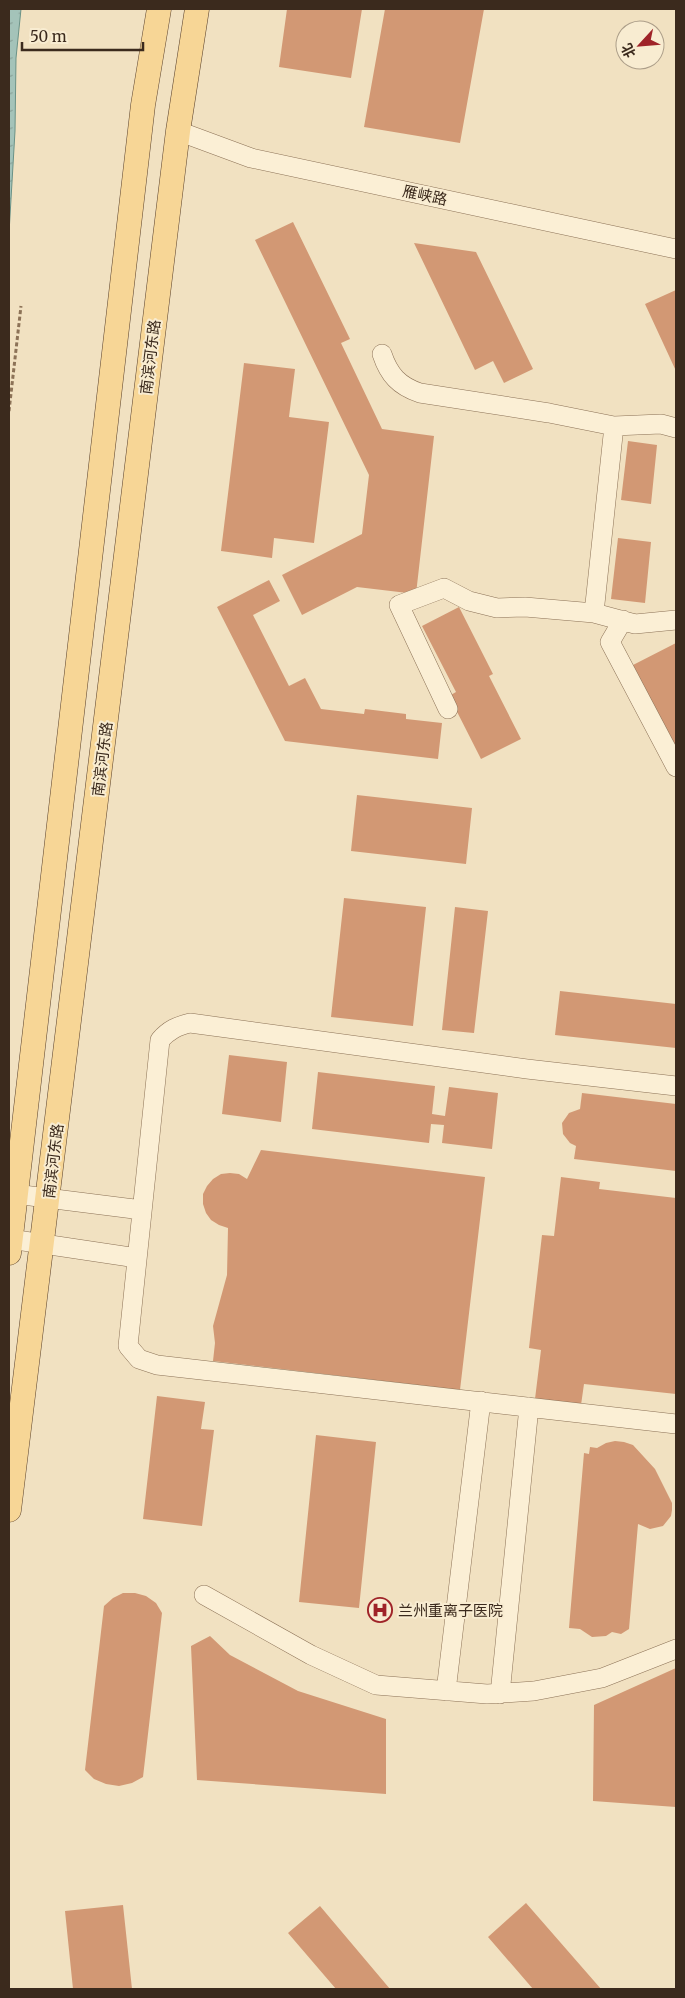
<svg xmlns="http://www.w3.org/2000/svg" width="685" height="1998" font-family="Merriweather,'Noto Sans SC',serif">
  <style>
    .water { fill: url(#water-ripples); stroke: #6a9287 }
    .building { fill: #d29874 }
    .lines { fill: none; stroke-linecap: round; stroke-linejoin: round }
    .minor-casing { stroke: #8c7257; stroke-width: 20 }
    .major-casing { stroke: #59402c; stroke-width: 25 }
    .path { stroke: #8c7257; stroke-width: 3; stroke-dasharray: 4 2.5; stroke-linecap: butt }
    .minor { stroke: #fbefd5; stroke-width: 19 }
    .major { stroke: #f7d696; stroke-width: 24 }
    .labels { text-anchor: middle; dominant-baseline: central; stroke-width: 4; stroke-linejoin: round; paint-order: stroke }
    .street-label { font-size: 15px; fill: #3b2a1d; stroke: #f8ecd1 }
    .poi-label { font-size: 15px; fill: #3b2a1d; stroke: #f8ecd1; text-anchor: start }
  </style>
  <defs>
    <pattern id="water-ripples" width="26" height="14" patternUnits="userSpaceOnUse" patternTransform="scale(1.25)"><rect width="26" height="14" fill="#a4c3b9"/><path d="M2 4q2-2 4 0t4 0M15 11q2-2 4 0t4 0" fill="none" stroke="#879f96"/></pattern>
  </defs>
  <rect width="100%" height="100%" fill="#f1e1c1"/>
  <!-- water -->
  <path class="water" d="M9,9H21L16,58L15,131L9,233Z"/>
  <!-- building -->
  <path class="building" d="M287,9H362L351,78L279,67Z
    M385,9H484L460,143L364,127Z
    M293,222L350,339L341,343L382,429L434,436L416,594L357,587L302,615L282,575L362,534L369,475L255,240Z
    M414,243L476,252L533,369L504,383L493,361L475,370Z
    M676,290V371L645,304Z
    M244,363L295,369L289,417L329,422L314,543L274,538L272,558L221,551Z
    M628,441L657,445L651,504L621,500Z
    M618,538L651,542L645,603L611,599Z
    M269,580L280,601L253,615L289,686L305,678L321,709L364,714L365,709L406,714V719L442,723L438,759L285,741L217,607Z
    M459,607L493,674L489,676L521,739L481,759L449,696L456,692L422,626Z
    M676,643V750L633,665Z
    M357,795L472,808L466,864L351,851Z
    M344,898L426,907L413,1026L331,1017Z
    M455,907L488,911L474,1033L442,1030Z
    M560,991L676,1004V1048L555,1035Z
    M229,1055L287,1062L281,1122L222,1114Z
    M318,1072L435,1086L432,1114L445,1116L449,1087L498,1093L492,1149L442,1143L444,1125L431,1124L429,1143L312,1129Z
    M582,1093L676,1104V1171L574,1159L576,1146L570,1143L563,1134L562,1123L569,1113L580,1109Z
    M261,1150L485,1177L460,1390L213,1361L215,1343L213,1326L227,1275L228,1228L219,1225L211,1220L206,1213L203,1204V1194L207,1186L213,1179L221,1174L230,1173L239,1174L247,1179Z
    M561,1177L600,1182L599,1189L676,1198V1394L584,1384L581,1405L535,1399L541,1350L529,1348L542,1235L554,1236Z
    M157,1396L205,1402L201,1429L214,1430L202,1526L143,1519Z
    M316,1435L376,1442L359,1608L299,1602Z
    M615,1441L624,1442L633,1445L655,1469L672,1503V1510L671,1516L663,1526L650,1529L638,1524L629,1629L621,1634L612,1632L606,1636L592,1637L580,1629L569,1628L584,1453L589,1454L590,1447L597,1448L606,1443Z
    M123,1593H135L146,1596L156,1603L162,1613L143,1777L132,1783L119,1786L106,1784L94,1779L85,1770L104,1606L113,1598Z
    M210,1636L230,1655L298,1691L386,1719V1794L197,1780L191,1646Z
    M676,1668V1807L593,1801L594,1705Z
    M526,1903L601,1989H533L488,1937Z
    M123,1905L132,1989H73L65,1911Z
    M320,1906L390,1989H336L288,1933Z"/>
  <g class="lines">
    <defs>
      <path id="minor" d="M178,131L251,158L676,249
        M382,354C389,375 399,386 420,393L549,413L614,426L661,424L676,428
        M594,613L614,426
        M623,620L610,642L676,767
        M448,709L399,605L444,588L469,601L497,608L525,607L594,613L635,624L676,620
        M676,1086L527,1069L190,1023C177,1026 169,1030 160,1040L128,1346L139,1359L157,1365L676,1424
        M15,1194L142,1210
        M10,1239L137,1258
        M204,1595L311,1655L376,1685L487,1694L534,1691L602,1678L676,1649
        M446,1691L481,1401
        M500,1694L529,1407"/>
      <path id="major" d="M9,1253L143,105L159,9
        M9,1510L178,131L197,9"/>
    </defs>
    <!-- minor casing -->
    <use href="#minor" class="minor-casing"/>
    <!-- major casing -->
    <use href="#major" class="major-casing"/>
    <!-- path -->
    <path class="path" d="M9,411L21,306"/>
    <!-- minor -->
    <use href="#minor" class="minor"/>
    <!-- major -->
    <use href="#major" class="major"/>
  </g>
  <!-- icons -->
  <defs>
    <symbol id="hospital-ring" viewBox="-11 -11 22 22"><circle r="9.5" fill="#f8ecd1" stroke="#9f2328" stroke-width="1.5"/><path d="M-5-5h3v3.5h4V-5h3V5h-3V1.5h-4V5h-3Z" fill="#9f2328"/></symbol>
  </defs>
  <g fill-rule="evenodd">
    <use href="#hospital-ring" x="366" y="1596" width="28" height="28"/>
  </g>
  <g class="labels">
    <!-- street labels -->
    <g class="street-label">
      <text transform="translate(425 195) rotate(12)">雁峡路</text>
      <text transform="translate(150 357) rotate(-83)">南滨河东路</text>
      <text transform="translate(102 759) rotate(-83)">南滨河东路</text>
      <text transform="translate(53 1161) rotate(-83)">南滨河东路</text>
    </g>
    <!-- poi labels -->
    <g class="poi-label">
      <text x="398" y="1610">兰州重离子医院</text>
    </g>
  </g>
  <!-- border -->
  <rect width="685" height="1998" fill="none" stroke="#3b2a1d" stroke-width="20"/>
  <!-- north arrow -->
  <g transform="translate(640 45) rotate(244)"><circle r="24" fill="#f8ecd1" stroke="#ac9e89"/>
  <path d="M0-4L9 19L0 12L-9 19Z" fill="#9f2328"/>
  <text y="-8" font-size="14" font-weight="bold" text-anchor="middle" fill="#3b2a1d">北</text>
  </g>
  <!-- scale -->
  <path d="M22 42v8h121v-8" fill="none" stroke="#3b2a1d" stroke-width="2.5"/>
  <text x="30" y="42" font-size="15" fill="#3b2a1d" stroke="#f8ecd1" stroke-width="4" paint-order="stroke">50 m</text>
</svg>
